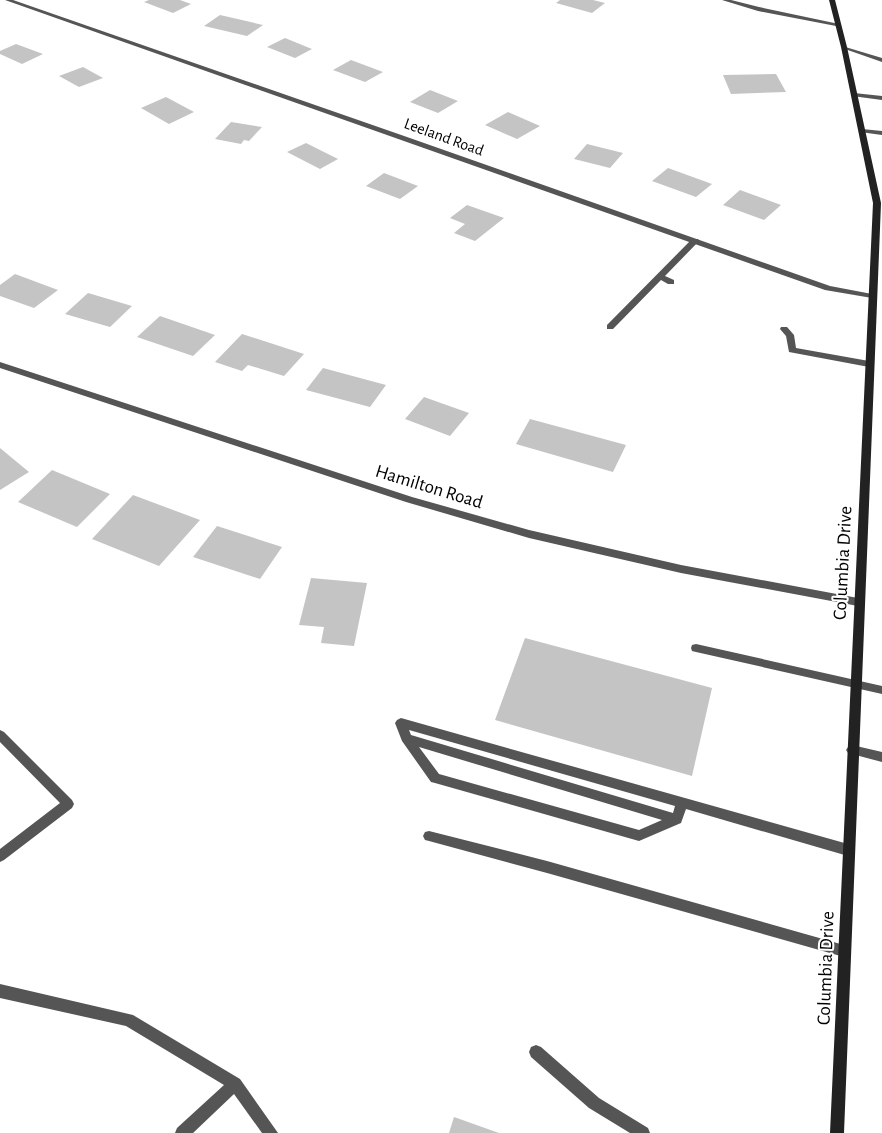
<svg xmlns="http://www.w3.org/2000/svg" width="882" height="1133" font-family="'Alegreya Sans',sans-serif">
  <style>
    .building { fill: #c4c4c4 }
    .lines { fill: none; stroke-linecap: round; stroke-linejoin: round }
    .service { fill: #555; fill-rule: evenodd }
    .minor { fill: #555; fill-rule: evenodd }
    .secondary { fill: #222; fill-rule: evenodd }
    .labels { text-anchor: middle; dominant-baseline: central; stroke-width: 4; stroke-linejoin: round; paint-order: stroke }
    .far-street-label { font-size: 16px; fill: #000; stroke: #fff }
    .street-label { font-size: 19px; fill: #000; stroke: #fff }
  </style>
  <rect width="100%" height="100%" fill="#fff"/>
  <!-- building -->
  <path class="building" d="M149,0H180L191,4L173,13L144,2Z
    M560,0H593L605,3L592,13L556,3Z
    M220,15L263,25L247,36L204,26Z
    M285,38L312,49L295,58L267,47Z
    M16,44L43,54L22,64L0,54V51Z
    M351,60L383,72L365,82L333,70Z
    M83,67L103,78L79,87L59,76Z
    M776,74L786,92L731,94L723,75Z
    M430,90L458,101L438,113L410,102Z
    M166,97L194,112L169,124L141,108Z
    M508,112L540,126L517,139L485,125Z
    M231,122L262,127L249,141L244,140L241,144L215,139Z
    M306,143L338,159L320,169L287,152Z
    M587,144L623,153L610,168L574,159Z
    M668,168L712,184L696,197L652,181Z
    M384,173L418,186L400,199L366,186Z
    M740,190L781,205L764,220L723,205Z
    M467,205L504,218L475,241L454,233L465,224L450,218Z
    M15,274L58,290L34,308L0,296V285Z
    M88,293L132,306L110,327L65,314Z
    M160,316L215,335L193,356L137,337Z
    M242,334L304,354L284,376L248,365L242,371L215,362Z
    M323,368L386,385L370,407L306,390Z
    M424,397L469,413L450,436L405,419Z
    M530,419L626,445L613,472L516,444Z
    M0,448L29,472L0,490Z
    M52,470L110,494L77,527L18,502Z
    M133,495L200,520L159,566L92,539Z
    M217,526L282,547L260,579L193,557Z
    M311,578L367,583L354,646L321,643L324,627L299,625Z
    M525,638L712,688L692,776L495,720Z
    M454,1117L499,1133H449Z"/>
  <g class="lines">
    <!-- service -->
    <path class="service" d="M854,93L882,96V100L852,96V94Z
      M862,129L882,131V135L860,132V130Z
      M692,239H698L699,241L665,276L674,280V284H668L661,280L613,329H607V325Z
      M781,327H787L794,335L796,348L869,361L873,364L869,367L789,352L786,336L780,329Z
      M696,644L882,686V694L696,652L692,651L691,648L692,645Z
      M401,718L848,844L852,846L854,850L852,854L848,856L686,809L681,823L639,841L435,783L431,782L402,741L395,723L397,720ZM409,730L675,806L673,813L411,735ZM419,747L662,820L639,830L439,774Z
      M0,730L4,732L72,800L74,804L72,808L4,860L0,862V849L60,803L0,742Z
      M852,745L882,752V762L848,753L846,750L848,747Z
      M429,831L547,861L844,945L849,947L850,951L849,955L844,957L547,873L429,841L425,840L423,836L425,832Z
      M0,984L133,1015L240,1079L278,1133H262L234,1094L193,1133H175L177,1128L224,1085L126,1026L0,998Z
      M536,1045L541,1047L599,1098L648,1128L650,1133H630L589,1108L531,1057L529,1052L531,1047Z"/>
    <!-- minor -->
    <path class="minor" d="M5,0H13L407,137L830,286L872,294L876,296L872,298L825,290Z
      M722,0H731L759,7L839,24L836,26L758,11Z
      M842,46L882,58V62L842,48Z
      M0,362L412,497L529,530L681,565L858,598L862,599L863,602L862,605L858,606L681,573L529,538L406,502L0,368Z"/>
    <!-- secondary -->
    <path class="secondary" d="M829,0H835L847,47L881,203L844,1133H830L873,203L841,47Z"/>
  </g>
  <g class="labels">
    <!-- far-street labels -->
    <g class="far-street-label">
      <text transform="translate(444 137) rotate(20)">Leeland Road</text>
    </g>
    <!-- street labels -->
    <g class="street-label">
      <text transform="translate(429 487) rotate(17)">Hamilton Road</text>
      <text transform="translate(843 563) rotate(-87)">Columbia Drive</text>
      <text transform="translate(826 968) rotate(-88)">Columbia Drive</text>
    </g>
  </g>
</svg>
